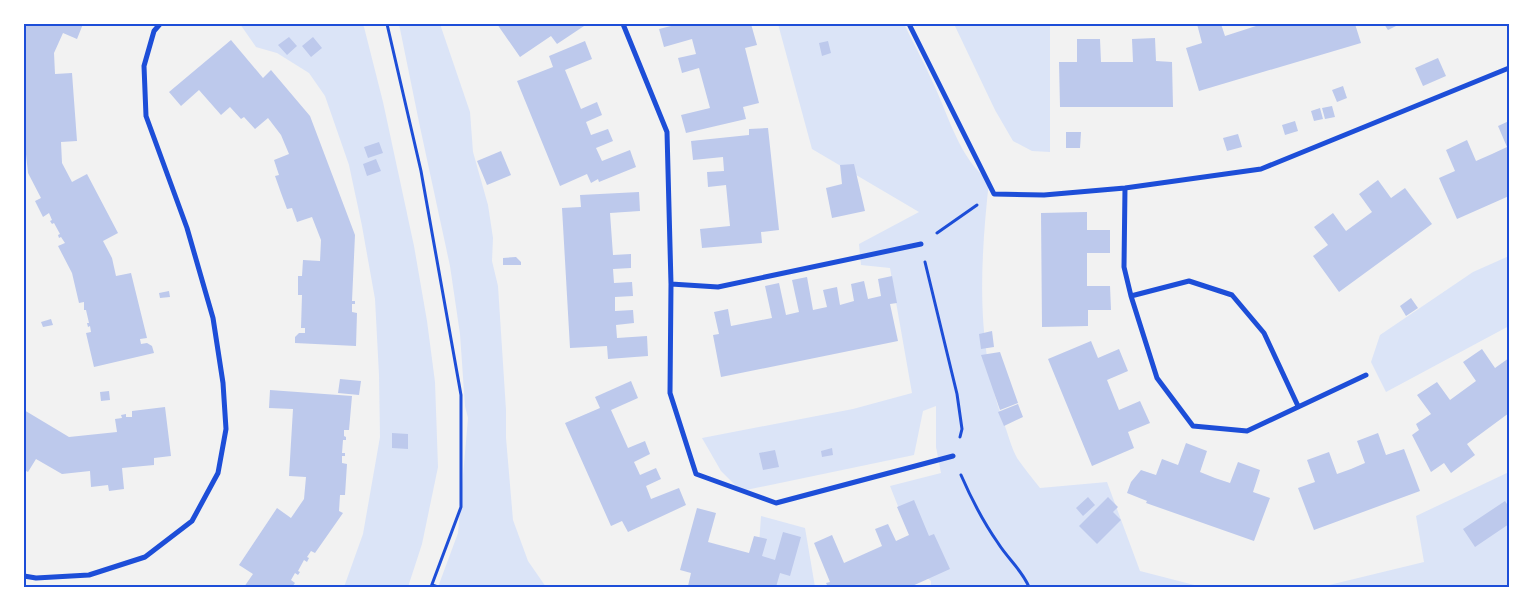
<svg xmlns="http://www.w3.org/2000/svg" width="1533" height="611" font-family="'Fira Sans Condensed',sans-serif">
  <style>
    .green { fill: #dbe4f7 }
    .building { fill: #bdc9ec }
    .lines { fill: none; stroke-linecap: round; stroke-linejoin: round }
    .path { stroke: #1d4ed8; stroke-width: 3 }
    .minor { stroke: #1d4ed8; stroke-width: 5 }
    .neatline { fill: none; stroke: #1d4ed8; stroke-width: 2 }
  </style>
  <rect width="100%" height="100%" fill="#f2f2f2"/>
  <!-- green -->
  <path class="green" d="M240,24H362L364,27L383,102L414,246L427,321L435,382L438,467L422,544L408,587H344L363,534L380,437L379,375L375,299L362,226L349,165L325,96L309,73L277,53L256,47Z
    M399,24H440L470,112L473,152L488,205L493,238L492,261L498,286L506,410V438L513,520L528,561L546,587H438L458,533L468,418L465,406L460,334L450,266L420,127Z
    M778,24H904C914,44 925,65 934,85C949,117 960,159 989,181C980,265 975,349 1006,429C1009,438 1012,449 1017,458C1024,468 1032,478 1040,488L1107,482L1140,571L1202,587H931V581L926,577L890,486L941,473L936,447V406L923,411L914,455L741,491L721,471L702,438L853,409L912,393L890,268L861,265L859,244L919,212L812,149Z
    M954,24H1051L1050,26V152L1032,151L1013,141L995,110Z
    M1509,256V326L1386,392L1371,362L1380,335L1473,272Z
    M1509,472V587H1321L1424,562L1416,516Z
    M761,516L805,528L815,587H768L776,566L758,559Z"/>
  <!-- building -->
  <path class="building" d="M27,24H83L77,39L63,33L54,53L55,74L72,73L77,141L61,142L62,163L72,182L87,174L118,233L103,241L112,258L116,276L131,273L147,338L140,339L141,344L147,343L152,346L154,353L94,367L86,333L91,332L90,326L88,327L87,323H89L86,310H84V302L79,303L72,273L58,246L65,243L61,237L59,238L58,235L60,234L54,223L52,224L50,221L52,220L49,213L43,217L35,201L41,198L28,173L25,145H24V32Z
    M497,24H587L557,44L551,36L520,57Z
    M679,24H719V25L751,24L757,45L745,48L759,103L743,107L746,119L686,133L681,115L710,108L699,68L682,73L678,58L696,54L692,39L664,47L659,29Z
    M1197,24H1221L1225,36L1256,26L1255,24H1355L1361,43L1199,91L1186,48L1202,43Z
    M1384,24H1400L1388,30Z
    M289,37L297,46L287,55L278,45Z
    M313,37L322,48L311,57L302,46Z
    M1155,38L1156,61L1172,62L1173,107H1060L1059,62H1077V39H1100L1101,62H1133L1132,39Z
    M231,40L263,78L271,70L310,116L355,235L352,301H355V304H352V312L357,313L356,346L295,343V337L299,333H305V328H301L302,295H298V276H302L303,260L320,261L321,240L312,217L297,222L292,208L287,209L281,193L275,176L279,175L274,160L289,154L281,135L268,118L255,129L244,117L241,119L230,107L221,115L199,90L181,106L169,92Z
    M585,41L592,59L565,70L581,109L597,102L602,115L586,122L591,135L608,129L613,141L596,148L602,161L630,150L636,167L599,182L598,179L591,183L587,174L560,186L517,81L553,67L549,56Z
    M828,41L831,53L822,56L819,43Z
    M1438,58L1446,76L1423,86L1415,68Z
    M1343,86L1347,98L1337,102L1332,90Z
    M1332,106L1335,117L1325,119L1322,108Z
    M1320,108L1323,119L1314,121L1311,111Z
    M1295,121L1298,131L1285,135L1282,125Z
    M1509,121V196L1457,219L1439,178L1455,171L1446,150L1467,140L1476,161L1492,154L1507,147L1498,126Z
    M768,128L779,230L761,232L762,243L702,248L700,229L730,226L726,185L708,187L707,172L724,171L723,157L693,160L691,141L749,135V129Z
    M1066,132H1081L1080,148H1066Z
    M1238,134L1242,147L1227,151L1223,138Z
    M379,142L383,153L368,158L364,147Z
    M501,151L511,175L487,185L477,161Z
    M376,159L381,171L367,176L363,164Z
    M854,164L865,211L832,218L826,188L842,184L840,165Z
    M1378,180L1391,198L1405,188L1432,224L1339,292L1313,256L1328,245L1314,227L1333,213L1346,231L1372,212L1359,194Z
    M639,192L640,211L610,213L613,255L631,254V268L613,269L614,283L632,282L633,296L615,297V311L633,310L634,323L616,325L617,338L647,336L648,356L608,359L607,346L570,348L562,208L581,207L580,195Z
    M1087,212V230H1110V253H1087V286H1110L1111,310H1088V326L1042,327L1041,213Z
    M516,257L521,262V265H503V258Z
    M892,276L897,303L890,304L898,341L721,377L713,335L719,334L714,312L728,309L731,326L772,318L765,286L779,283L786,315L799,312L792,280L807,277L813,310L827,307L823,290L837,287L840,305L854,301L851,284L864,281L868,299L881,296L878,279Z
    M169,291L170,297L160,298L159,293Z
    M1411,298L1418,308L1406,316L1400,306Z
    M51,319L53,325L43,327L41,322Z
    M992,331L994,347L981,349L979,334Z
    M1091,341L1098,358L1119,349L1128,371L1107,380L1119,410L1140,401L1150,423L1128,432L1134,448L1092,466L1048,359Z
    M1482,349L1495,368L1509,358V413L1467,444L1475,455L1451,473L1444,463L1431,472L1412,435L1419,430L1416,424L1431,414L1417,395L1437,382L1450,400L1476,381L1463,362Z
    M1000,352L1018,403L1000,410L981,355Z
    M340,379L361,381L359,395L338,393Z
    M631,381L638,398L611,410L628,448L645,441L650,454L634,462L640,475L656,468L661,479L646,486L651,499L679,488L686,505L628,532L622,521L611,526L565,423L600,408L595,397Z
    M270,390L352,396L349,430H344V436L346,437V440H343L342,453H345V456H342V463L347,464L345,495H340L339,511L343,513L315,553L311,551L307,557L309,558L307,562L304,560L298,571L300,572L298,575L295,573L291,580L295,583L292,587H244L253,574L239,565L277,508L291,518L304,499L306,477L289,476L293,409L269,408Z
    M109,391L110,400L101,401L100,392Z
    M1018,404L1023,417L1004,426L998,412Z
    M165,407L171,456L154,458V465L122,468L124,489L109,491L108,485L91,487L90,471L62,474L36,459L28,472L24,470V410L69,437L117,432L115,419L122,418L121,415L126,414V417H132V411Z
    M392,433L408,434V449L392,448Z
    M1378,433L1386,455L1404,449L1420,491L1314,530L1298,488L1315,482L1307,460L1329,452L1337,474L1351,469L1365,463L1357,441Z
    M1186,443L1207,451L1200,472L1215,478L1230,483L1238,462L1260,470L1253,492L1270,498L1254,541L1146,503L1147,501L1127,493L1131,482L1141,470L1156,475L1162,459L1178,465Z
    M832,448L833,455L822,457L821,451Z
    M775,450L779,467L763,470L759,453Z
    M1088,497L1095,505L1083,516L1076,508Z
    M1108,497L1118,507L1113,512L1121,520L1097,544L1079,526Z
    M914,500L929,536L934,534L950,569L910,587H828L826,583L830,582L814,543L832,535L844,563L882,546L875,529L888,524L896,541L909,535L897,507Z
    M1505,501L1509,507V524L1475,547L1463,529Z
    M697,508L716,513L708,542L749,553L754,536L767,539L762,556L775,560L783,532L801,537L790,576L780,573L776,587L688,586L691,573L680,570Z"/>
  <g class="lines">
    <!-- path -->
    <path class="path" d="M387,24L421,171L461,395V507L431,587
      M937,233L977,205
      M925,262L957,394L962,429L960,437
      M961,475C971,498 984,523 998,543C1008,559 1022,570 1029,587
      M432,585L438,587"/>
    <!-- minor -->
    <path class="minor" d="M623,24L667,132L671,284L670,393L696,474L776,503L953,456
      M909,24L994,194L1044,195L1125,188L1261,169L1509,68
      M1125,188L1124,267L1131,296L1157,378L1193,426L1247,431L1366,375
      M671,284L718,287L921,244
      M1131,296L1189,281L1232,295L1264,333L1298,406
      M24,576L36,578L89,575L145,557L192,521L218,473L226,429L223,383L213,318L187,228L146,116L144,66L154,31L160,24"/>
  </g>
  <!-- border -->
  <rect width="1533" height="611" fill="none" stroke="#ffffff" stroke-width="50"/>
  <rect x="25" y="25" width="1483" height="561" class="neatline"/>
</svg>
